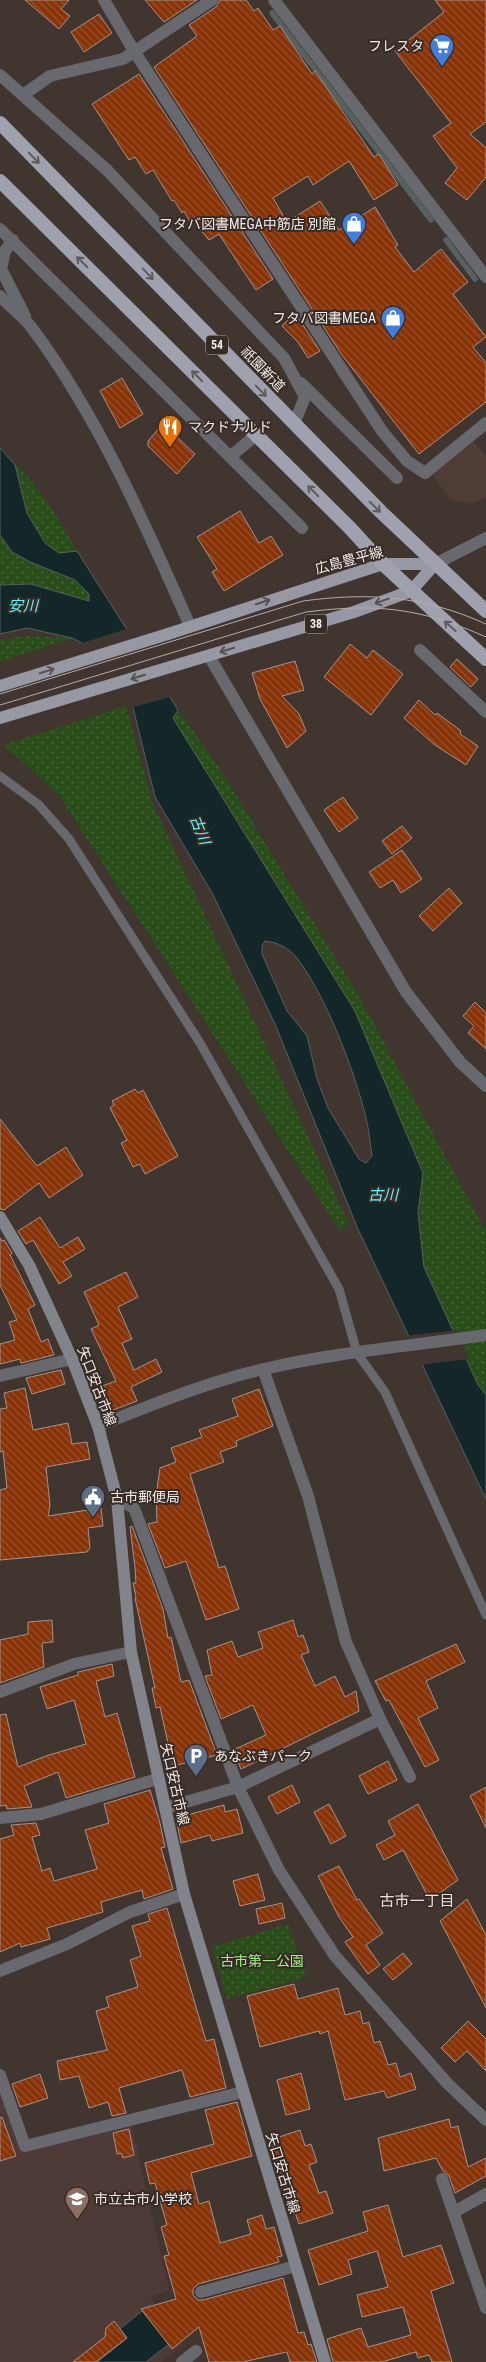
<svg xmlns="http://www.w3.org/2000/svg" width="486" height="2362" font-family="'Roboto Condensed','Noto Sans JP',sans-serif">
  <style>
    .built { fill: #503e36 }
    .education { fill: #4e3a36 }
    .green { fill: url(#green-dots) }
    .water { fill: #142728; stroke: #566161; fill-rule: evenodd }
    .pier { fill: #41352f }
    .lines { fill: none; stroke-linecap: round; stroke-linejoin: round }
    .stream { stroke: #566161; stroke-width: 5.5 }
    .building { fill: url(#building-back-hatch); stroke: #a2948e }
    .service { stroke: #68696e; stroke-width: 9 }
    .minor { stroke: #68696e; stroke-width: 12 }
    .tertiary { stroke: #68696e; stroke-width: 12 }
    .secondary { stroke: #82848c; stroke-width: 12 }
    .primary { stroke: #9698a3; stroke-width: 12 }
    .trunk { stroke: #9fa2ae; stroke-width: 14 }
    .tram { stroke: #b6aca8; stroke-width: 1 }
    .oneway { stroke: #605b5c }
    .oneway2 { stroke: #585151 }
    .labels { text-anchor: middle; dominant-baseline: central; stroke-width: 4; stroke-linejoin: round; paint-order: stroke }
    .shield { fill: #362b25; stroke: #b9b0ac; stroke-width: 1 }
    .shield-label { font-size: 12px; font-weight: bold; fill: #f1e9e6 }
    .poi-label { font-size: 14px; fill: #f1e9e6; stroke: #362b25; text-anchor: start }
    .street-label { font-size: 14px; fill: #f1e9e6; stroke: #362b25 }
    .park-label { font-size: 14px; fill: #a0ec85; stroke: #362b25 }
    .water-label { font-size: 15px; font-style: italic; fill: #61f4ff; stroke: #362b25 }
    .neighbourhood-label { font-size: 15px; fill: #efe0d8; stroke: #362b25 }
  </style>
  <defs>
    <pattern id="green-dots" width="8" height="8" patternUnits="userSpaceOnUse" patternTransform="scale(1.25)"><rect width="8" height="8" fill="#294e19"/><path d="M2 2h.1M6 6h.1" fill="none" stroke="#48683a" stroke-width="1.8" stroke-linecap="round"/></pattern>
    <pattern id="building-back-hatch" width="6" height="6" patternUnits="userSpaceOnUse" patternTransform="scale(1.25)"><rect width="6" height="6" fill="#883307"/><path d="M-1 5l2 2M0 0l6 6M5-1l2 2" fill="none" stroke="#99512b"/></pattern>
  </defs>
  <rect width="100%" height="100%" fill="#41352f"/>
  <!-- built -->
  <path class="built" d="M473,442L486,456V497L472,504L450,499L433,475Z"/>
  <!-- education -->
  <path class="education" d="M0,2089L22,2150L131,2122L169,2290L150,2297L183,2345L161,2362H0Z"/>
  <!-- green -->
  <path class="green" d="M15,465C42,489 59,520 77,551L59,554C29,533 24,499 15,465Z
    M0,535L12,552L30,562L75,580L89,594V601L31,584L0,585Z
    M26,636L72,638L0,662V640Z
    M126,706L152,802L349,1224L340,1231L58,794L4,745Z
    M178,710L218,766L359,996L486,1232V1395L478,1385L424,1267L418,1213L422,1173L355,1011L173,718Z
    M288,1924L307,1977L227,1999L212,1947Z"/>
  <!-- water -->
  <path class="water" d="M0,448L15,465L27,513L45,543L59,553L77,551L178,710L173,718L355,1011L423,1173L418,1213L424,1267L478,1385L486,1395V1499L357,1227L275,1024L212,893L155,797L126,679L108,656L72,638L27,628L0,634V585L31,584L89,601V594L75,580L30,562L12,552L0,535ZM265,941C277,942 289,948 297,958C326,996 355,1072 366,1118C369,1130 370,1143 372,1156L366,1163L359,1159L328,1108L317,1079L307,1036L287,1011L262,954V946Z
    M142,2311L169,2344L146,2362H97L127,2338L120,2329Z"/>
  <!-- pier -->
  <path class="pier" d="M130,628L173,696L131,708L124,680L107,658L79,644Z
    M456,1330L469,1359L419,1365L406,1336Z"/>
  <g class="lines">
    <!-- stream -->
    <path class="stream" d="M272,13L431,220
      M446,240L475,279"/>
  </g>
  <!-- building -->
  <path class="building" d="M25,0H69L61,9L70,16L59,29Z
    M145,0H197L164,22Z
    M220,0H246L254,11L258,8L273,30L280,26L312,74L315,71L374,157L379,154L398,185L374,200L349,161L313,185L308,176L273,198L287,222L320,201L339,230L375,207L398,245L395,247L414,272L441,249L468,282L453,294L486,337L473,347L486,363V402L419,454L342,355L154,67L197,36L189,25L216,7Z
    M435,0H486V122L470,134L486,148V177L467,200L445,183L457,168L433,136L451,123L395,51L444,12Z
    M99,14L112,33L84,52L71,32Z
    M139,74L273,279L256,290L219,234L209,240L194,222L191,223L184,211L182,213L174,200L172,201L153,170L146,174L135,157L129,160L92,104Z
    M295,313L320,351L308,358L298,342L282,326Z
    M122,378L143,414L120,428L100,391Z
    M163,424L195,454L177,474L148,446V441Z
    M240,511L259,543L271,536L283,555L224,591L212,572L217,569L197,537Z
    M350,644L367,658L373,650L403,674L371,715L324,677Z
    M457,659L478,679L471,687L450,667Z
    M295,661L304,690L282,696L299,714L306,731L287,748L260,699L252,673Z
    M419,700L435,715L437,713L461,731L460,734L478,746L466,765L435,745L404,718Z
    M343,797L358,818L339,832L324,810Z
    M402,826L412,838L392,854L382,841Z
    M402,850L422,879L401,893L393,880L380,888L369,872Z
    M449,888L462,903L433,931L419,916Z
    M475,1002L486,1013V1049L468,1033L474,1026L463,1016Z
    M135,1089L138,1093L143,1090L178,1156L145,1174L140,1164L133,1167L121,1143L127,1140L110,1108L114,1105L112,1101Z
    M0,1119L37,1166L66,1147L83,1175L49,1198L39,1183L4,1210L0,1209Z
    M40,1217L60,1248L78,1237L85,1249L63,1262L72,1276L59,1284L33,1240L26,1244L18,1231Z
    M0,1238L2,1241L4,1240L12,1253L10,1255L35,1305L28,1309L41,1342L48,1339L54,1355L21,1363L20,1359L0,1364V1344L15,1340L9,1322L17,1320L0,1285Z
    M126,1272L138,1297L118,1307L132,1339L122,1343L134,1370L156,1359L162,1372L131,1387L137,1401L108,1412L99,1387L116,1381L91,1329L99,1325L84,1292Z
    M61,1370L65,1384L32,1394L26,1378Z
    M25,1388L33,1430L68,1423L72,1444L87,1442L90,1459L46,1467L50,1505L48,1516L101,1508L103,1526L88,1528L90,1548L87,1552L0,1560V1490L7,1488L3,1451L0,1452V1409L7,1408L4,1393Z
    M259,1389L273,1426L236,1441L237,1446L220,1452L224,1462L190,1474L219,1568L225,1566L239,1609L206,1620L186,1561L165,1568L148,1524L157,1522L156,1496L160,1468L176,1462L171,1448L202,1437L199,1430L238,1416L232,1399Z
    M132,1526L163,1609L168,1638L171,1637L181,1682L189,1680L217,1755L173,1766L160,1707L156,1708L152,1688H155L135,1598L136,1597L133,1583H136L135,1567L130,1527Z
    M52,1620L53,1642L42,1643L44,1667L0,1683V1640L28,1634V1622Z
    M293,1620L298,1637L303,1635L309,1652L301,1655L315,1686L335,1676L345,1697L356,1691L359,1711L241,1769L233,1750L266,1735L253,1705L221,1719L205,1676L212,1675L207,1650L232,1641L238,1657L263,1648L258,1632Z
    M456,1644L465,1662L426,1681L438,1708L418,1718L439,1760L425,1767L389,1700L386,1701L375,1681Z
    M112,1664L114,1676L96,1681L105,1717L117,1713L135,1777L66,1798L58,1772L24,1786L32,1807L7,1809L6,1805L0,1806V1715L6,1714L18,1767L46,1756L86,1744L74,1700L47,1709L40,1687L78,1675V1672Z
    M388,1761L397,1780L368,1794L359,1776Z
    M292,1785L300,1802L277,1814L268,1797Z
    M486,1787V1828L470,1796Z
    M150,1790L160,1823L165,1847L161,1848L173,1889L144,1899L142,1890L101,1902L103,1912L47,1928L50,1939L21,1947L20,1943L0,1952V1839L14,1835L11,1825L36,1823L40,1835L32,1837L42,1871L50,1868L54,1881L97,1869L85,1830L109,1823L104,1804Z
    M329,1804L346,1836L331,1844L314,1812Z
    M418,1804L458,1880L430,1900L403,1850L384,1860L376,1845L395,1835L388,1821Z
    M224,1805L225,1812L237,1809L243,1833L212,1841L210,1835L181,1843L176,1818Z
    M339,1866L357,1900L359,1899L383,1933L366,1945L380,1965L368,1974L345,1942L353,1937L339,1917L318,1876Z
    M258,1874L265,1900L240,1906L233,1881Z
    M467,1899L486,1935V2008L440,1921Z
    M282,1903L285,1918L259,1924L256,1909Z
    M167,1908L206,2041L214,2039L226,2088L190,2097L182,2070L119,2088L126,2113L112,2116L108,2102L89,2108L79,2076L60,2080L57,2061L107,2050L96,2011L109,2007L106,1997L138,1987L130,1960L141,1956L132,1926L150,1921L148,1914Z
    M403,1953L412,1964L393,1980L383,1969Z
    M294,1984L298,1999L338,1988L345,2015L360,2011L363,2024L369,2022L374,2043L380,2041L388,2065L396,2063L400,2077L411,2073L416,2089L387,2098L384,2091L345,2100L328,2031L320,2034L319,2031L260,2047L247,1996Z
    M468,2021L486,2039V2071L467,2051L455,2062L441,2048Z
    M301,2073L310,2109L286,2115L277,2080Z
    M40,2074L48,2098L20,2107L12,2084Z
    M237,2102L252,2156L191,2173L199,2204L209,2201L220,2243L251,2234L247,2220L262,2215L266,2229L274,2227L282,2256L277,2257L279,2262L198,2284L193,2289V2295L198,2300H203L283,2278L298,2333L304,2332L308,2345L311,2344L317,2362H290L287,2352L243,2362H209L199,2327L172,2349L141,2309L176,2299L164,2256L169,2255L161,2227L167,2225L155,2183L150,2184L145,2163L214,2144L205,2110Z
    M2,2117L16,2156L0,2161V2118Z
    M449,2119L451,2128L458,2126L468,2167L486,2158V2176L455,2193L449,2176L443,2171L436,2158L384,2171L378,2138Z
    M129,2129L134,2155L123,2158L121,2153L117,2154L113,2133Z
    M300,2130L305,2146L311,2144L317,2162L309,2165L319,2193L326,2191L333,2213L299,2224L270,2140Z
    M388,2205L403,2257L441,2245L454,2283L431,2291L452,2362H432L429,2355L418,2358L416,2352L382,2362H333L327,2339L361,2328L368,2347L411,2335L403,2307L362,2317L357,2295L388,2287L377,2251L348,2260L352,2274L319,2285L308,2250L368,2231L363,2212Z
    M114,2321L127,2338L96,2362H73L105,2337L106,2328Z"/>
  <g class="lines">
    <!-- service -->
    <path class="service" d="M0,776L38,804L69,839L200,1043L339,1289L357,1353L385,1392L486,1615"/>
    <!-- minor -->
    <path class="minor" d="M104,0L134,51L382,431L407,461L425,473L486,423
      M23,95L50,76L123,59L212,0
      M107,170L284,358L305,397L294,424
      M0,229L302,528
      M13,240L5,251L1,269L25,316
      M0,296C10,307 24,317 32,328C99,418 145,524 190,626
      M301,383L397,478
      M231,456L256,435
      M420,650L486,712
      M209,656L406,992L460,1062L486,1086
      M263,1369L308,1496L346,1642L380,1719L410,1777
      M0,1376L72,1359
      M117,1499L134,1508L238,1787L279,1870L335,1956L448,2084L486,2120
      M0,1692L74,1664L131,1652
      M165,1808L238,1787L380,1719
      M0,1818L41,1814L157,1779
      M0,1971L67,1944L130,1912L184,1894
      M0,2075L25,2146L243,2092
      M442,2179L486,2308
      M454,2212L486,2194
      M201,2292L296,2266
      M182,2362L196,2351"/>
    <!-- tertiary -->
    <path class="tertiary" d="M274,0L486,277
      M0,75L107,170
      M435,564L486,538
      M98,1426C152,1405 207,1382 264,1369C336,1352 412,1346 486,1335"/>
    <!-- secondary -->
    <path class="secondary" d="M0,1217L29,1265L72,1359L98,1426L117,1499L131,1652L184,1894L325,2362"/>
    <!-- primary -->
    <path class="primary" d="M0,686L168,634L383,564H435
      M0,718L354,612L411,591L435,564"/>
    <!-- trunk -->
    <path class="trunk" d="M0,123L381,512L486,611
      M0,181L350,528L383,564L486,659"/>
    <!-- tram -->
    <path class="tram" d="M0,694L303,601C370,592 424,596 486,624
      M0,705L306,612C377,603 421,608 486,637"/>
  </g>
  <!-- one-way arrows -->
  <defs><path id="oneway-shaft" d="M-6 0H5M1.5-3L5.5 0L1.5 3" fill="none" stroke-width="1.6" stroke-linecap="round" stroke-linejoin="round" transform="scale(1.25)"/></defs>
  <g class="oneway">
    <use href="#oneway-shaft" transform="translate(34 158) rotate(46)"/>
    <use href="#oneway-shaft" transform="translate(82 262) rotate(-135)"/>
    <use href="#oneway-shaft" transform="translate(148 274) rotate(46)"/>
    <use href="#oneway-shaft" transform="translate(197 376) rotate(-135)"/>
    <use href="#oneway-shaft" transform="translate(261 391) rotate(46)"/>
    <use href="#oneway-shaft" transform="translate(313 491) rotate(-135)"/>
    <use href="#oneway-shaft" transform="translate(375 507) rotate(45)"/>
    <use href="#oneway-shaft" transform="translate(450 626) rotate(-138)"/>
  </g>
  <g class="oneway2">
    <use href="#oneway-shaft" transform="translate(382 601) rotate(160)"/>
    <use href="#oneway-shaft" transform="translate(263 602) rotate(-18)"/>
    <use href="#oneway-shaft" transform="translate(227 650) rotate(163)"/>
    <use href="#oneway-shaft" transform="translate(47 671) rotate(-17)"/>
    <use href="#oneway-shaft" transform="translate(138 677) rotate(163)"/>
  </g>
  <!-- icons -->
  <defs>
    <symbol id="supermarket-pin" viewBox="-11 -11 22 30"><path d="M0 17L-7.5 6A9.5 9.5 0 1 1 7.5 6Z" fill="#3f7fe0" stroke="#362b25"/><path d="M-6-5.5h2.5l.6 2H6L4.5 2H-2.5L-4.4-4H-6ZM-1.5 3.2a1.3 1.3 0 1 0 .1 0ZM3 3.2a1.3 1.3 0 1 0 .1 0Z" fill="#fff"/></symbol>
    <symbol id="shop-pin" viewBox="-11 -11 22 30"><path d="M0 17L-7.5 6A9.5 9.5 0 1 1 7.5 6Z" fill="#3f7fe0" stroke="#362b25"/><path d="M-5-2.5h2.3a2.7 3.5 0 0 1 5.4 0H5L5.5 6h-11ZM-1.5-2.5h3a1.5 2.3 0 0 0-3 0Z" fill="#fff"/></symbol>
    <symbol id="restaurant-pin" viewBox="-11 -11 22 30"><path d="M0 17L-7.5 6A9.5 9.5 0 1 1 7.5 6Z" fill="#e8710a" stroke="#362b25"/><path d="M-5-6h1v4h1v-4h1v4h1v-4h1v5L-1.5 .5V6h-2V.5L-5-1ZM5-6V6H3V1.5H1.5Q1.5-4 5-6Z" fill="#fff"/></symbol>
    <symbol id="civic-pin" viewBox="-11 -11 22 30"><path d="M0 17L-7.5 6A9.5 9.5 0 1 1 7.5 6Z" fill="#5c6f8a" stroke="#362b25"/><path d="M-.6-6.5H3V-4.5H.6V-3L4-1V1h2V6H-6V1h2V-1L-.6-3ZM-1.2 2.5V6h2.4V2.5Z" fill="#fff"/></symbol>
    <symbol id="parking-pin" viewBox="-11 -11 22 30"><path d="M0 17L-7.5 6A9.5 9.5 0 1 1 7.5 6Z" fill="#5c6f8a" stroke="#362b25"/><path d="M-3.5-5.5H1a3.5 3.5 0 0 1 0 7H-1V5.5H-3.5ZM-1-3.4V-.6H.8a1.4 1.4 0 0 0 0-2.8Z" fill="#fff"/></symbol>
    <symbol id="school-pin" viewBox="-11 -11 22 30"><path d="M0 17L-7.5 6A9.5 9.5 0 1 1 7.5 6Z" fill="#8d6e63" stroke="#362b25"/><path d="M0-5L7-2L0 1L-7-2ZM-4 1L0 2.5L4 1V4Q0 6-4 4Z" fill="#fff"/></symbol>
  </defs>
  <g fill-rule="evenodd">
    <use href="#supermarket-pin" x="428" y="32" width="28" height="38"/>
    <use href="#shop-pin" x="340" y="210" width="28" height="38"/>
    <use href="#shop-pin" x="379" y="304" width="28" height="38"/>
    <use href="#restaurant-pin" x="156" y="413" width="28" height="38"/>
    <use href="#civic-pin" x="79" y="1483" width="28" height="38"/>
    <use href="#parking-pin" x="182" y="1742" width="28" height="38"/>
    <use href="#school-pin" x="63" y="2185" width="28" height="38"/>
  </g>
  <g class="labels">
    <!-- shield labels -->
    <g class="shield">
      <rect x="206" y="335.5" width="22" height="19" rx="4"/>
      <rect x="305" y="614.5" width="22" height="19" rx="4"/>
    </g>
    <g class="shield-label">
      <text x="217" y="345">54</text>
      <text x="316" y="624">38</text>
    </g>
    <!-- poi labels -->
    <g class="poi-label">
      <text x="424" y="46" text-anchor="end">フレスタ</text>
      <text x="336" y="224" text-anchor="end">フタバ図書MEGA中筋店 別館</text>
      <text x="376" y="318" text-anchor="end">フタバ図書MEGA</text>
      <text x="188" y="427">マクドナルド</text>
      <text x="110" y="1497">古市郵便局</text>
      <text x="214" y="1756">あなぶきパーク</text>
      <text x="94" y="2199">市立古市小学校</text>
    </g>
    <!-- street labels -->
    <g class="street-label">
      <text transform="translate(263 369) rotate(46)">祇園新道</text>
      <text transform="translate(349 560) rotate(-15)">広島豊平線</text>
      <text transform="translate(97 1386) rotate(69)">矢口安古市線</text>
      <text transform="translate(175 1784) rotate(77)">矢口安古市線</text>
      <text transform="translate(283 2173) rotate(73)">矢口安古市線</text>
    </g>
    <!-- park labels -->
    <g class="park-label">
      <text x="262" y="1961">古市第一公園</text>
    </g>
    <!-- water labels -->
    <g class="water-label">
      <text x="23" y="606">安川</text>
      <text transform="translate(200 830) rotate(68)">古川</text>
      <text x="383" y="1195">古川</text>
    </g>
    <!-- neighbourhood labels -->
    <g class="neighbourhood-label">
      <text x="417" y="1901">古市一丁目</text>
    </g>
  </g>
</svg>
